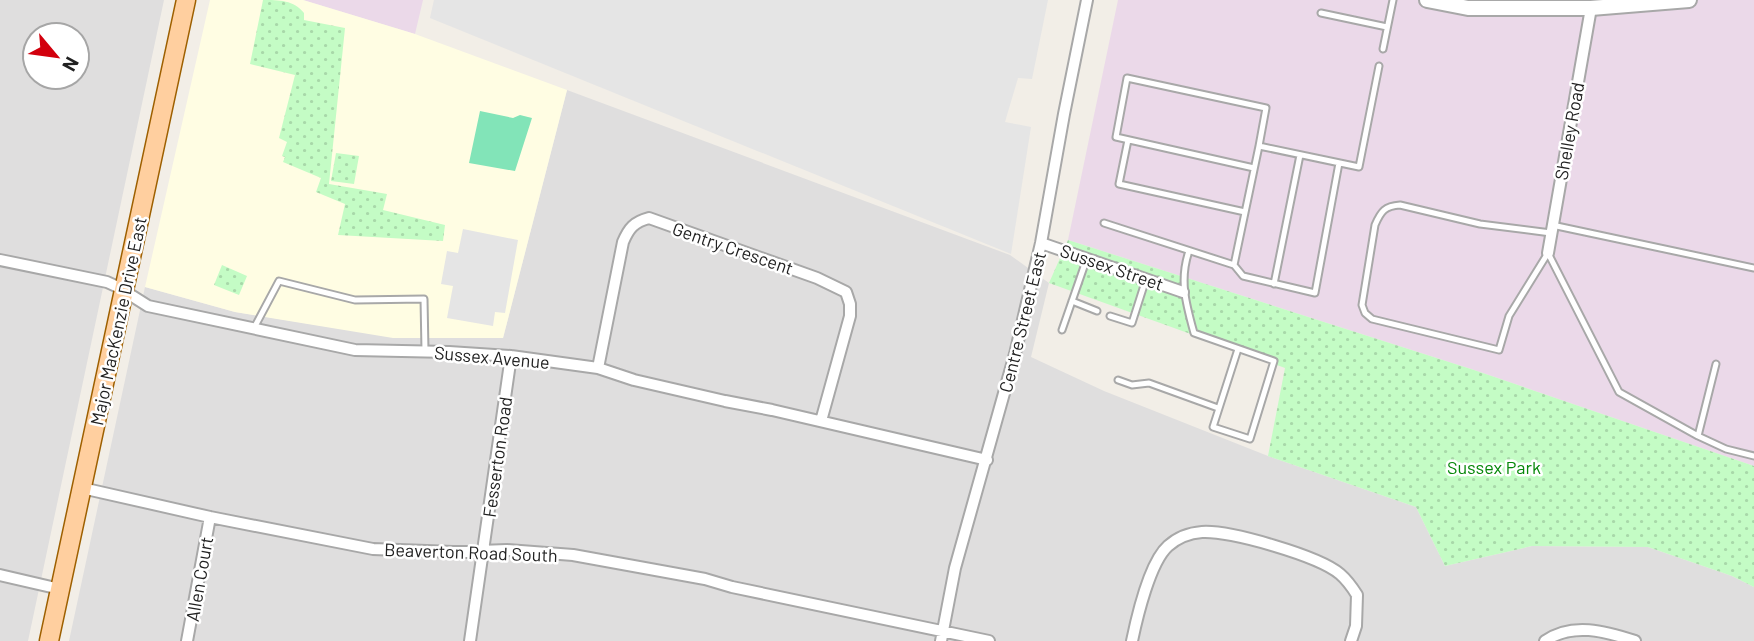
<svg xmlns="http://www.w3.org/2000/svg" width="1754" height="641" font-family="Barlow,sans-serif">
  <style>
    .residential { fill: #dfdede; fill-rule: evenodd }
    .industrial { fill: #ebd9e9 }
    .education { fill: #fffde3 }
    .park { fill: url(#park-dots) }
    .pitch { fill: #82e4b8 }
    .parking { fill: #e5e5e5 }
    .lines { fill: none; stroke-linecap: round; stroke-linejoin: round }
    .service-casing { stroke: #a8a8a8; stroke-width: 9 }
    .minor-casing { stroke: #a8a8a8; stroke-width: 14 }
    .tertiary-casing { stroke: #a8a8a8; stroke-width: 18 }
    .primary-casing { stroke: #9e6000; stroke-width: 21 }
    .service { stroke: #fff; stroke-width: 5 }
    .minor { stroke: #fff; stroke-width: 10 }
    .tertiary { stroke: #fff; stroke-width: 14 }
    .primary { stroke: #ffcf9f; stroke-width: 18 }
    .labels { text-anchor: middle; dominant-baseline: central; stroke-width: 5; stroke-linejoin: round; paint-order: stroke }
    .street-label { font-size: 18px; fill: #212121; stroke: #fff }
    .park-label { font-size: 18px; fill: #068809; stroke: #fff }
  </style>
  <defs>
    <pattern id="park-dots" width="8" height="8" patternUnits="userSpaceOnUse" patternTransform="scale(1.75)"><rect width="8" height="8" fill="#c4fcc5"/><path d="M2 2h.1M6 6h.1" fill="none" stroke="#a8d8a9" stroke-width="1.8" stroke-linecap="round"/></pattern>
  </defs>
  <rect width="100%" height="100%" fill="#f2eee7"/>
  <!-- residential -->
  <path class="residential" d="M0,0H164L28,641H0ZM35,35H77V77H35Z
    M567,90L1010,255L1049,283L1031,357L1104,391L1268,456L1416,507L1445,566L1532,546L1648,547L1732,576L1754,587V641H69L145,287L235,312L393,337L503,338Z"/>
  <!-- industrial -->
  <path class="industrial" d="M303,0H423L415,34Z
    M1118,0H1754V466L1474,370L1068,240Z"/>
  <!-- education -->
  <path class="education" d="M210,0H303L415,34L567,90L503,338H393L235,312L145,287Z"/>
  <!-- park -->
  <path class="park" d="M263,0C279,0 294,0 304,13V20L345,28L329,184L387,194L383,210L445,225L443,241L338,235L345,204L316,192L321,178L283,162L285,157L282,156L287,142L279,138L295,75L250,64Z
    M336,153L359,156L354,184L331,181Z
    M1068,240L1474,370L1754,466V587L1732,576L1648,547L1532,546L1445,566L1416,507L1268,456L1285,368L1049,283Z
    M222,265L247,276L239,295L214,285Z"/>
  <!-- pitch -->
  <path class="pitch" d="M480,111L513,118L520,115L532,118L515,171L469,163Z"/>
  <!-- parking -->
  <path class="parking" d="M434,0H1048L1032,79L1018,78L1005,122L1031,127L1011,254L430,18Z
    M463,229L518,240L505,313L495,312L493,326L447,318L453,286L441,284L447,251L458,253Z"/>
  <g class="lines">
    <defs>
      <path id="service" d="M1321,13L1387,27
        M1383,49L1393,0
        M1128,140L1119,184L1245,212
        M1339,163L1315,293L1243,276L1234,265L1259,146L1359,167L1379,66
        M1254,168L1116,137L1127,78L1266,108L1259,146
        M1104,223L1234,265
        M1552,225L1754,268
        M1189,251C1179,280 1186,304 1194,333L1274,361L1250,439L1213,427L1238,349
        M1548,253L1509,316L1499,350L1372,319L1365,313L1362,305L1375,225C1381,211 1385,206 1400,205L1480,224L1551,233
        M1548,253L1619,392L1698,436L1726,449L1754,456
        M1274,284L1300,155
        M1072,301L1097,311
        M1110,316L1132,323L1146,279
        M254,328L279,281L355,300L424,299L425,351
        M1062,330L1087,258
        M1118,380L1132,385L1149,383L1218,408
        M1698,436L1716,364"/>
      <path id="minor" d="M1041,243L1183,292
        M1548,253L1591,8
        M0,260L107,282L118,287L148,306L355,350L449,352L511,356L598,368L634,380L725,401L772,410L987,460
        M598,368L623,242C629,228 634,222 649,218L817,278L846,292L850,304V316L821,421
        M82,488L210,517L373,549L453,552L507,550L573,555L705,579L732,587L989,641
        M0,575L60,589
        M187,641L210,517
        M470,641L511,356
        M941,641L955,568L1015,354L1041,243L1064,114L1087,0
        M1132,641C1137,617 1150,562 1168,546C1178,537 1189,533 1202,532C1229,530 1319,556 1340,574C1347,580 1352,587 1357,595L1356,626L1351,641
        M1545,641C1572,622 1605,631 1635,641"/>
      <path id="tertiary" d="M1427,0L1468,8H1591L1689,0"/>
      <path id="primary" d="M49,641L186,0"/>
    </defs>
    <!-- service casing -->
    <use href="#service" class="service-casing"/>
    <!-- minor casing -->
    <use href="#minor" class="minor-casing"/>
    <!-- tertiary casing -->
    <use href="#tertiary" class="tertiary-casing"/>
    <!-- primary casing -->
    <use href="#primary" class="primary-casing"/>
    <!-- service -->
    <use href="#service" class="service"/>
    <!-- minor -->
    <use href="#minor" class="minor"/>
    <!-- tertiary -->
    <use href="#tertiary" class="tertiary"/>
    <!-- primary -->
    <use href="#primary" class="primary"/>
  </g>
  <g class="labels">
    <!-- street labels -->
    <g class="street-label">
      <text transform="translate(1569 131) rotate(-80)">Shelley Road</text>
      <text transform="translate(733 248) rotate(19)">Gentry Crescent</text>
      <text transform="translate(1112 267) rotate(19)">Sussex Street</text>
      <text transform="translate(118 321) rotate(-78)">Major MacKenzie Drive East</text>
      <text transform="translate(1022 322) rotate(-76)">Centre Street East</text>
      <text transform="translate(492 357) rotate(5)">Sussex Avenue</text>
      <text transform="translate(497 457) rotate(-82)">Fesserton Road</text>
      <text transform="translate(471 552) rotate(2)">Beaverton Road South</text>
      <text transform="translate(199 579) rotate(-80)">Allen Court</text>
    </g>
    <!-- park labels -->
    <g class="park-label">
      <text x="1494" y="467">Sussex Park</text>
    </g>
  </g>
  <!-- north arrow -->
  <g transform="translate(56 56) rotate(119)"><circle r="33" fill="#ffffff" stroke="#a6a6a6" stroke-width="2"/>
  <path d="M0-5L12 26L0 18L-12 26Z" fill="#d2000d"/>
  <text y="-10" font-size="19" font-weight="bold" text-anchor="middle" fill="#212121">N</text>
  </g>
</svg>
